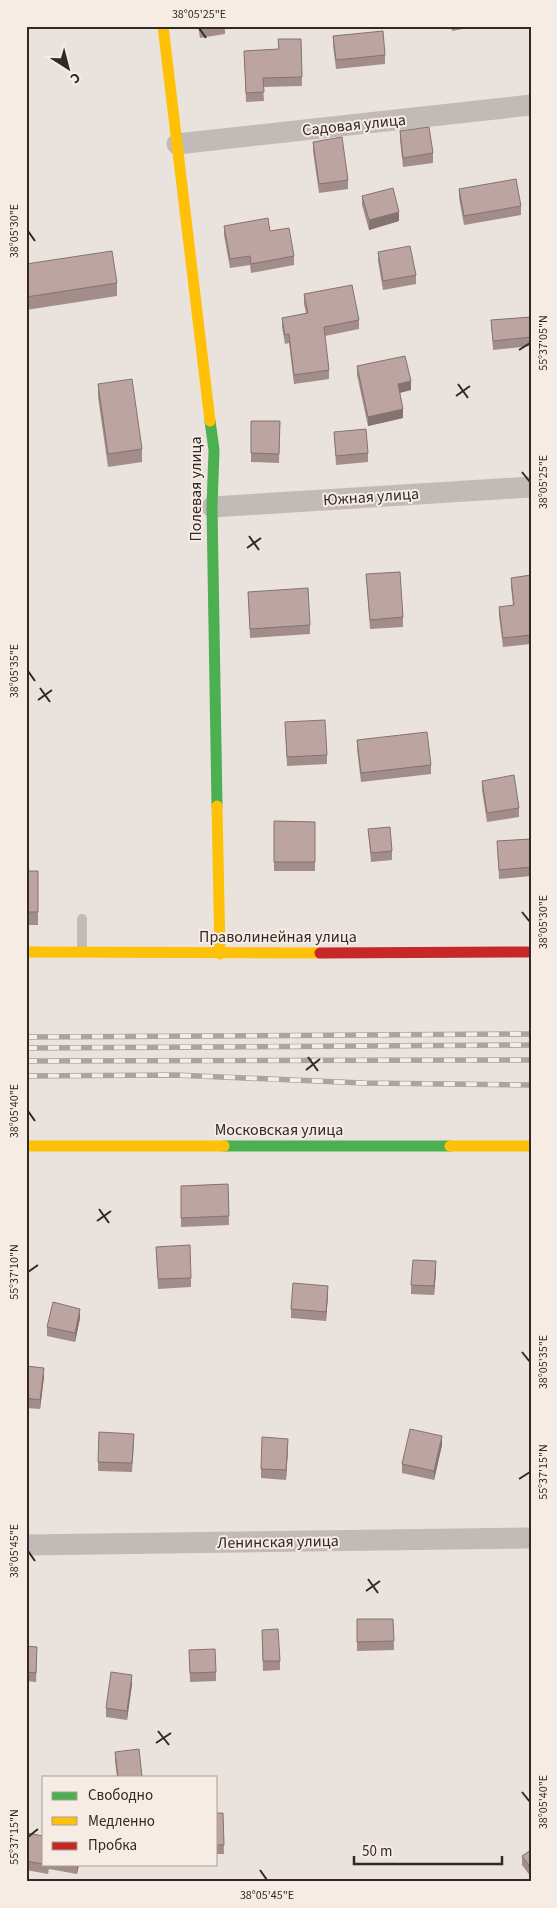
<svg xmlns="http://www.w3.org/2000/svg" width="557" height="1908" font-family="'Source Sans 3',sans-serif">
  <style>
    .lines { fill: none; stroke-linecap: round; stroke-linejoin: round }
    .lane { stroke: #c2bab7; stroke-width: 10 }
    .street { stroke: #c2bab7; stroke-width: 21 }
    .fast { stroke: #4caf50; stroke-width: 11 }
    .slow { stroke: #ffc107; stroke-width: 11 }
    .jam { stroke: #c62828; stroke-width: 11 }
    .rail-casing { stroke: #aaa4a1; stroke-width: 5.5 }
    .rail { stroke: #f7ece4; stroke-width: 4; stroke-dasharray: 11; stroke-linecap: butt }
    .wall { fill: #a28d8a }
    .shaded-wall { fill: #847370 }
    .building { fill: #bca4a0; stroke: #847370 }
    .ticks { fill: none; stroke: #322826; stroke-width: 2 }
    .labels { text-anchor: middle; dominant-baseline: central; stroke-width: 4; stroke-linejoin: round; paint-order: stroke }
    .street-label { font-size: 16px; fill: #322826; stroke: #f7ece4 }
    .neatline { fill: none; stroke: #322826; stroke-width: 2 }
    .ticks-label { font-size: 12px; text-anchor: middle; fill: #322826 }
  </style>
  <rect width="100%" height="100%" fill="#eae2dd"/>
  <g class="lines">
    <!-- lane -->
    <path class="lane" d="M82,950V919"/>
    <!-- street -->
    <path class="street" d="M177,144L531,105
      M212,507L531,487
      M26,1545L531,1538"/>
    <!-- fast -->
    <path class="fast" d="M210,421L214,450L212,507L217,806
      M224,1146H450"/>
    <!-- slow -->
    <path class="slow" d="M163,26L210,421
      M217,806L220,954
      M26,952L320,953
      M26,1146H224
      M450,1146H531"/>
    <!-- jam -->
    <path class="jam" d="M320,953L531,952"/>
    <defs>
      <path id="rail" d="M26,1037L531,1034
        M26,1048L531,1045
        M26,1061L531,1060
        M26,1076L175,1075L363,1083L531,1085"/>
    </defs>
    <!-- rail casing -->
    <use href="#rail" class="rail-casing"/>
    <!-- rail -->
    <use href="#rail" class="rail"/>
  </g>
  <!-- wall -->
  <path class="wall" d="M198,26H225V34L200,38Z
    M451,26H479L452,31Z
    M333,36L385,55V64L336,69L333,45Z
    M278,39H301L302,86L263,87L264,101L246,102L244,51L278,49Z
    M400,131L433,153V163L403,167L400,140Z
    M313,142L348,180V189L319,193L313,151Z
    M459,189L521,206V215L464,225L459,198Z
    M362,196L399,221L369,230L362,205Z
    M224,226L270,231L294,256V265L251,273L250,265L230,268L224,235Z
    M378,252L416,275V284L383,290L378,261Z
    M26,264L117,283V296L26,310Z
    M304,294L359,320V329L325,336L329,370V379L294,384L289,343L285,344L282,327V318L306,313L304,304Z
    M531,317V346L493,350L491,320Z
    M357,366L411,390L400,393L403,418L368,426L357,375Z
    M98,384L142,449V462L108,467L98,397Z
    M251,421H280L279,463L251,462Z
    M334,432L368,453V462L336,465Z
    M366,574L403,617V627L370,629Z
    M531,575V644L503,647L499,616V607L513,605L511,587V578Z
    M248,592L310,625V634L250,638Z
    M285,722L327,755V764L287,766Z
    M357,740L431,765V774L361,782L357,749Z
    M482,781L519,808V817L487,822L482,790Z
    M274,821L315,822V871H274Z
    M368,829L392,851V860L371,862Z
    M531,839V876L499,879L497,841Z
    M26,871H38V925H26Z
    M228,1184L229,1225L181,1227V1186Z
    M156,1247L191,1278V1287L158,1289Z
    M436,1271L434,1295L411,1294V1285Z
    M328,1295L326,1321L291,1318V1309Z
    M80,1318L75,1342L47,1336V1327Z
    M26,1366L44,1377L40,1409L26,1408Z
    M134,1443L132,1472L98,1471V1462Z
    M442,1445L434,1480L402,1473V1464Z
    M288,1448L286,1480L261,1478V1469Z
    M357,1619H393L394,1650L357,1651Z
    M262,1630L280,1661V1670L263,1671Z
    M26,1646L37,1656L36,1682L26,1681Z
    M189,1650L216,1672V1681L190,1682Z
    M132,1684L127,1720L106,1717V1708Z
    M115,1752L142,1777H117L115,1761Z
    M216,1813H223L224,1854H216Z
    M26,1833L44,1864H79L77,1874L49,1869L48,1874L26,1870Z
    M531,1850V1877L522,1865V1856Z"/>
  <!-- shaded-wall -->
  <path class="shaded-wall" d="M399,212V221L369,230V220Z
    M411,381V390L398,393V384Z
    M403,409V418L368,426V417Z
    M436,1261V1271L434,1295V1286Z
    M328,1286V1295L326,1321V1312Z
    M80,1309V1318L75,1342V1333Z
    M44,1368V1377L40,1409V1400Z
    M442,1436V1445L434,1480V1471Z
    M288,1439V1448L286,1480V1470Z
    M132,1675V1684L127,1720V1711Z
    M77,1864H79L77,1874Z"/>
  <!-- building -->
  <path class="building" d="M200,26H215L200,29Z
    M383,31L385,55L336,60L333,36Z
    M278,39H301L302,77L263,78L264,92L246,93L244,51L279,49Z
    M429,127L433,153L403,158L400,131Z
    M342,137L348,180L319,184L313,142Z
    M516,179L521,206L464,216L459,189Z
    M393,188L399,212L369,220L362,196Z
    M268,218L270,231L289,228L294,256L251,264L250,256L230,259L224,226Z
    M410,246L416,275L383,281L378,252Z
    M112,251L117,283L26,297V264Z
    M352,285L359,320L324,327L329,370L294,375L289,334L285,335L282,318L308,313L304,294Z
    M531,317V337L493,341L491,320Z
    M405,356L411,381L398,384L403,409L368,417L357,366Z
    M132,379L142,449L108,454L98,384Z
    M251,421H280L279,454L251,453Z
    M366,429L368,453L336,456L334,432Z
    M400,572L403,617L370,620L366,574Z
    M531,575V635L503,638L499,607L514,605L511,578Z
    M308,588L310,625L250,629L248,592Z
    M325,720L327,755L287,757L285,722Z
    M427,732L431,765L361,773L357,740Z
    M514,775L519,808L487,813L482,781Z
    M274,821L315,822V862H274Z
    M390,827L392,851L371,853L368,829Z
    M531,839V867L499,870L497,841Z
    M26,871H38V912H26Z
    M228,1184L229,1216L181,1218V1186Z
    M190,1245L191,1278L158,1279L156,1247Z
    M413,1260L436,1261L434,1286L411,1285Z
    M293,1283L328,1286L326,1312L291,1309Z
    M53,1302L80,1309L75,1333L47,1327Z
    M26,1366L44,1368L40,1400L26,1398Z
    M410,1429L442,1436L434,1471L402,1464Z
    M99,1432L134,1434L132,1463L98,1462Z
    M262,1437L288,1439L286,1470L261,1469Z
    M26,1619H27V1635H26Z
    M357,1619H393L394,1641L357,1642Z
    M278,1629L280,1661H263L262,1630Z
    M26,1646L37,1647L36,1673L26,1672Z
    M215,1649L216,1672L190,1673L189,1650Z
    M111,1672L132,1675L127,1711L106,1708Z
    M139,1749L142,1777H118L115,1752Z
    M216,1813H223L224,1845H216Z
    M26,1833L44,1836V1864H48V1865L26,1861Z
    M531,1850V1868L522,1856Z"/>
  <!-- ticks -->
  <path class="ticks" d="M199,28L206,38M28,231L35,241M519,350L530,343M458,384L468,398M456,396L470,386M522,472L530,482M249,536L259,550M247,548L261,538M28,671L35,681M40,688L50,702M38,700L52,690M522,912L530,922M308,1057L318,1071M306,1070L320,1059M28,1111L35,1121M99,1209L109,1223M97,1221L111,1211M28,1272L38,1265M522,1352L530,1362M519,1479L530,1472M28,1551L35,1561M368,1579L378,1593M366,1591L380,1581M158,1731L169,1745M156,1743L171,1733M522,1792L530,1802M28,1837L38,1829M260,1870L267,1880"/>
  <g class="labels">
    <!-- street labels -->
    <g class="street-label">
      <text transform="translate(354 125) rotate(-6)">Садовая улица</text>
      <text transform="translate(196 489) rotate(-90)">Полевая улица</text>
      <text transform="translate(371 497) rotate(-4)">Южная улица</text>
      <text x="278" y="937">Праволинейная улица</text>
      <text x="279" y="1130">Московская улица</text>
      <text transform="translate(278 1542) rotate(-1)">Ленинская улица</text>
    </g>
  </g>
  <!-- border -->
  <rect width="557" height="1908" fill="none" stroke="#f7ece4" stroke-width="55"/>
  <!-- legend -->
  <rect x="42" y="1776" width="175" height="90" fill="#f7ece4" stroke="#a89e98"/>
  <rect x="52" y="1792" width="25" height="8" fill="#4caf50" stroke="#a89e98"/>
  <text x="88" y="1800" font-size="15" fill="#322826">Свободно</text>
  <rect x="52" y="1817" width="25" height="8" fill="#ffc107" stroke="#a89e98"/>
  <text x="88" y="1826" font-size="15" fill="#322826">Медленно</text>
  <rect x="52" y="1842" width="25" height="8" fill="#c62828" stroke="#a89e98"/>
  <text x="88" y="1850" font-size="15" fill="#322826">Пробка</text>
  <!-- north arrow -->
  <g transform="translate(68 68) rotate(144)" stroke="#f7ece4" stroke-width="4" paint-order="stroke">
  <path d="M0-4L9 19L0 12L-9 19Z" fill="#322826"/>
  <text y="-8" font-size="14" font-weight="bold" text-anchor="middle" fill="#322826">С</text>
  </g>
  <!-- scale -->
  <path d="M354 1856v8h148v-8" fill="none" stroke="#322826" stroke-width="2.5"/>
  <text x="362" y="1856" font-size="15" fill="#322826" stroke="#f7ece4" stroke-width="4" paint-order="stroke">50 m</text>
  <rect x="28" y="28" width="502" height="1852" class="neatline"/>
  <g class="ticks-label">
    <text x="199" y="18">38°05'25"E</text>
    <text transform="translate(14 231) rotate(-90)" y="4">38°05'30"E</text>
    <text transform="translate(543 343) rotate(-90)" y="4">55°37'05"N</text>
    <text transform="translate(543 482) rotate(-90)" y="4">38°05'25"E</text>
    <text transform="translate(14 671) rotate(-90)" y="4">38°05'35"E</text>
    <text transform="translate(543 922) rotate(-90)" y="4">38°05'30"E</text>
    <text transform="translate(14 1111) rotate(-90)" y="4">38°05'40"E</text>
    <text transform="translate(14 1272) rotate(-90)" y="4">55°37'10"N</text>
    <text transform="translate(543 1362) rotate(-90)" y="4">38°05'35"E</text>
    <text transform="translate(543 1472) rotate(-90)" y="4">55°37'15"N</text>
    <text transform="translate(14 1551) rotate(-90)" y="4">38°05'45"E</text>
    <text transform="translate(543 1802) rotate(-90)" y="4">38°05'40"E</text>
    <text transform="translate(14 1837) rotate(-90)" y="4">55°37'15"N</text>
    <text x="267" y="1899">38°05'45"E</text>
  </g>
</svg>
